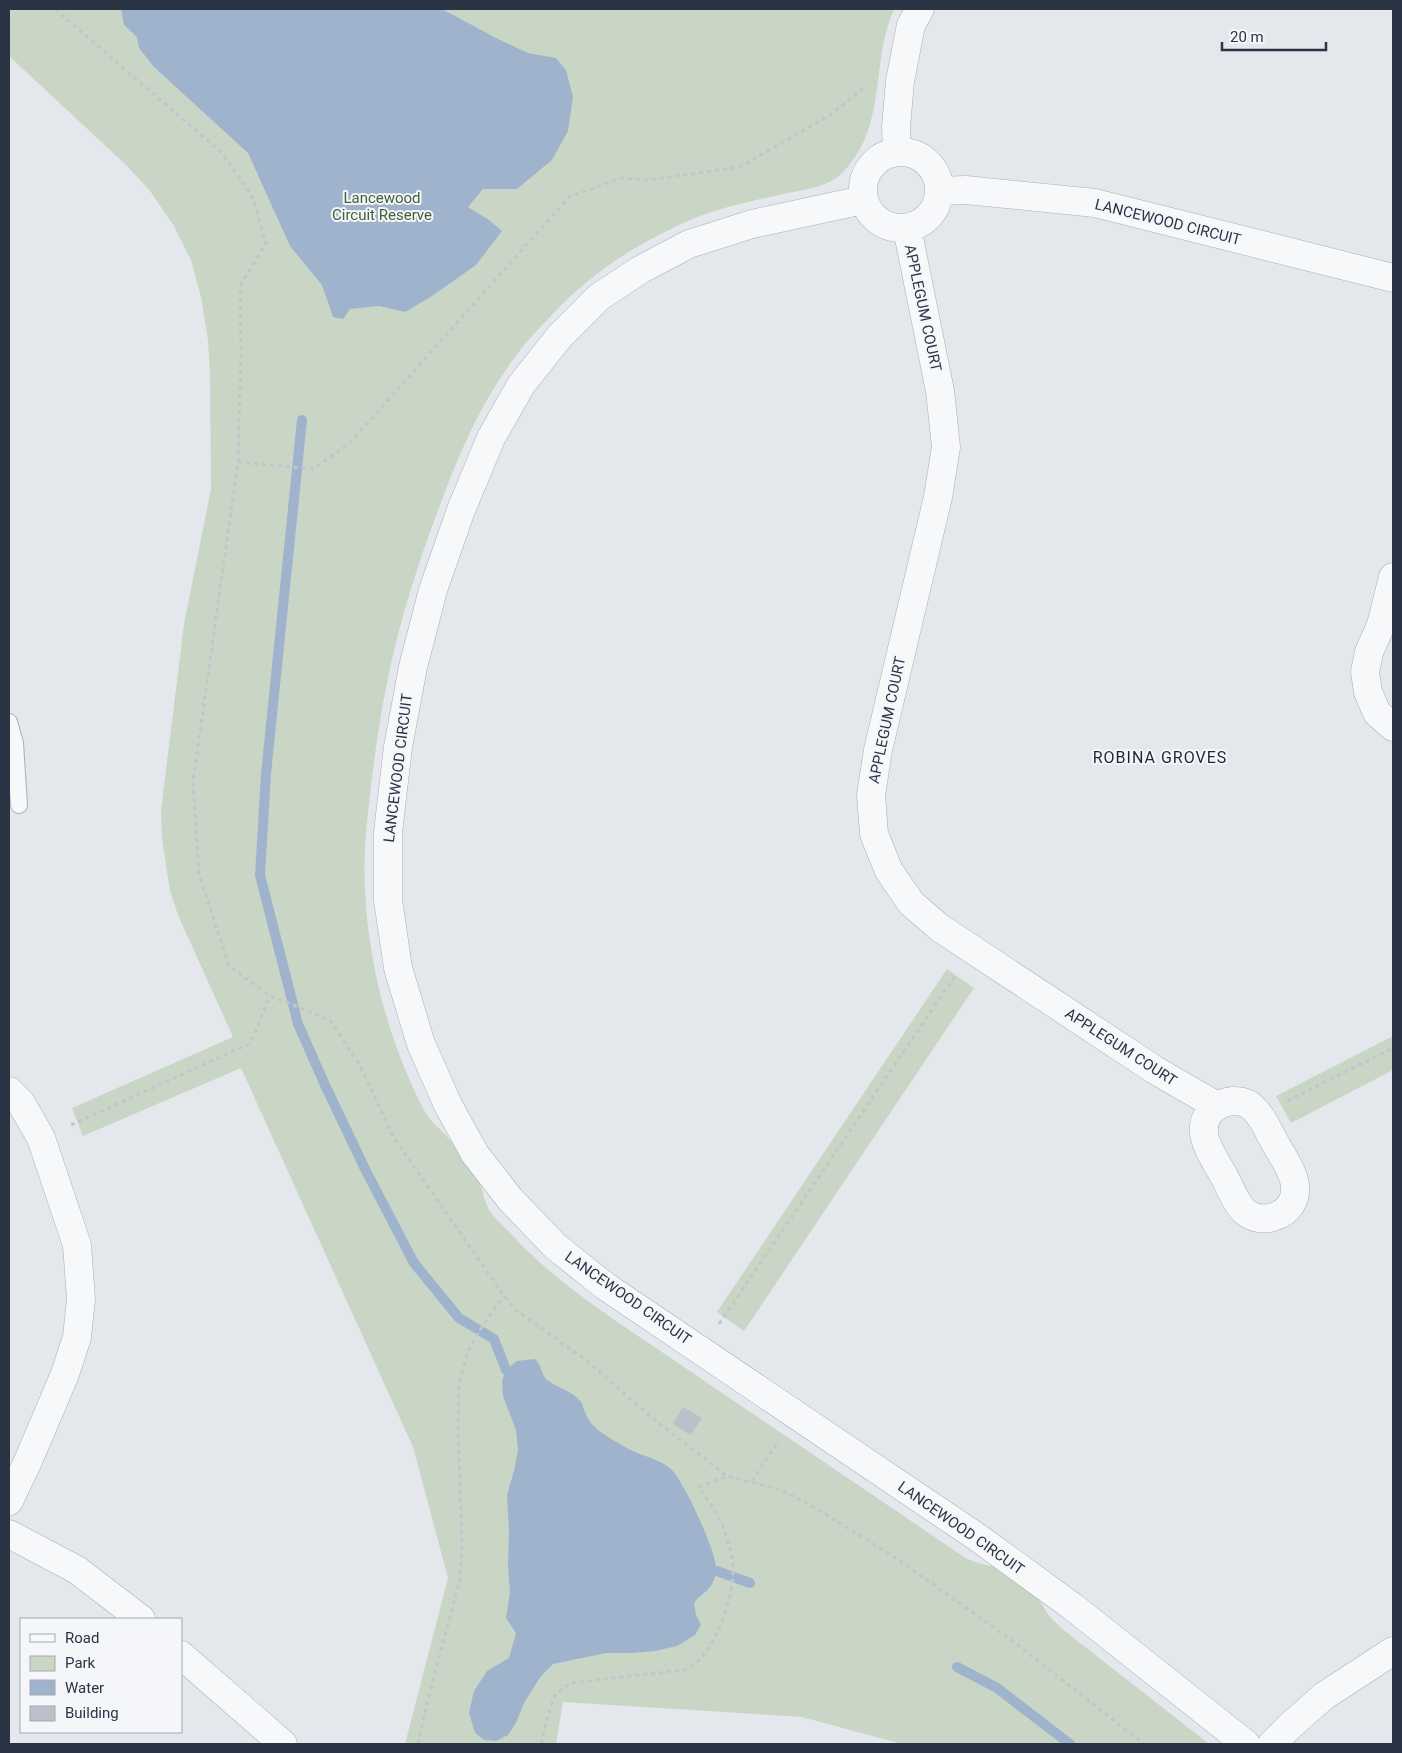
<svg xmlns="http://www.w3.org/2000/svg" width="1402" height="1753" font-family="Roboto,sans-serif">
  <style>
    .green { fill: #c9d6c5 }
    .water { fill: #9fb4cc }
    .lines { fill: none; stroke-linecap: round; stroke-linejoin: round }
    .stream { stroke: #9fb4cc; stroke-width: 10 }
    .building { fill: #bbc0ca }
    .service-casing { stroke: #a9aeb7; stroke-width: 18 }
    .minor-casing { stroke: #a9aeb7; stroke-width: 29 }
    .path { stroke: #c2c5cb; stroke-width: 3; stroke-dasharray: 4 4; stroke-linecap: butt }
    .service { stroke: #f7f8fa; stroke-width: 16 }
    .minor { stroke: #f7f8fa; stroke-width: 28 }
    .labels { text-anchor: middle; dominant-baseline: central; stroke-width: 4; stroke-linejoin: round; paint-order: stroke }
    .park-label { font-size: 15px; fill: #3f6138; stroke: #f4f6f9 }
    .street-label { font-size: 15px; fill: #2b3445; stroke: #f4f6f9 }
    .neighbourhood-label { font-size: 16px; letter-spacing: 1px; fill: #1d2536; stroke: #f4f6f9 }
  </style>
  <rect width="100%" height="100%" fill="#e4e7ec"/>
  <!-- green -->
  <path class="green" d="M9,9H894C874,54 883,108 860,149C853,160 844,174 833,180C820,188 797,191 783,194C753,201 722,207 693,219C637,243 590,273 549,318C537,330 525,343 515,357C482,401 459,453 440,505C418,563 399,622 387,683C380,717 375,752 371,786C367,820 363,855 365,889C368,964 389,1042 423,1108C430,1122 441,1129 450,1140C459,1149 474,1171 479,1182C484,1192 484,1203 490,1211C495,1220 505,1227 511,1234C561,1288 624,1326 684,1367C778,1431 873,1495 967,1559L981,1564L997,1567L1038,1598L1049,1616L1061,1628L1209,1744H902L802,1717L563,1702L556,1744H405L448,1578L413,1447L241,1068L83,1136L72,1108L233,1037L178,915L170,891L162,838L161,810L184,624L211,489L210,373L208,340L201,297L191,260L174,226L150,191L126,165L9,56Z
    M947,969L974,988L744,1331L717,1312Z
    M1393,1036V1070L1291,1123L1276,1096Z"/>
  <!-- water -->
  <path class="water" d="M121,9H442L498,39L528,53L556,58L566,70L573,97L568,131L552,160L517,189H483L468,207L489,220L502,231L476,265L432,296L405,312L379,306L350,309L343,319L333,317L322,285L290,246L248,153L154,67L139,48L137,37L124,25Z
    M535,1359C542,1366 541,1373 546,1379C556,1388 572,1390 581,1402C583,1404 583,1409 585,1412C587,1418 593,1426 598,1430C606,1436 622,1446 631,1450C644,1457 661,1459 672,1470C684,1482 720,1558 716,1573C711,1593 704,1590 694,1603L696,1615L701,1625L695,1635L677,1646L655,1651L631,1653H606L553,1664L541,1676L524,1703L516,1723L508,1735L496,1741L484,1740L475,1733L469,1713L474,1691L487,1671L509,1658L516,1633L506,1618L510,1593L508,1565L509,1530L507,1495L514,1471L518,1450L516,1430L503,1396L502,1381L506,1370L517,1361Z"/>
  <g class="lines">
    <!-- stream -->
    <path class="stream" d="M302,420L266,774L260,875L298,1024L325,1085L365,1169L414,1263L459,1318L494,1339L506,1370
      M717,1571L750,1583
      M957,1667L997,1688L1070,1744"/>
  </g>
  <!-- building -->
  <path class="building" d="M683,1407L702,1418L691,1435L673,1424Z"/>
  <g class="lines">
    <defs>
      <path id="service" d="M9,722L15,743L19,805"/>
      <path id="minor" d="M897,151L896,127L900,81L911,25L920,9
        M863 190a38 38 0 1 1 76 0a38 38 0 1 1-76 0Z
        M939,191L966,190L1095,203L1393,278
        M863,200L752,224L689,244L640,270L599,297L560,336L521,385L491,438L461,510L433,590L413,667L398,747L388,832V900L398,968L421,1044L448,1105L475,1154L510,1199L555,1246L605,1286L977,1537L1073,1607L1246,1744
        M907,228L940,391L946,447L938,497L878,750L871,795L874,834L889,871L911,903L940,928L1155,1070L1217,1106
        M1393,577L1381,625L1369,652L1365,672L1368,692L1377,713L1393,727
        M9,1091L21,1103L41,1138L77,1245L81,1299L77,1337L65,1374L28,1461L9,1501
        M1233,1101C1241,1101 1249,1103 1254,1109C1263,1117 1268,1131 1274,1141C1284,1160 1304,1183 1291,1204C1287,1211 1280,1215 1273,1217C1263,1220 1252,1218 1244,1211C1236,1203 1230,1188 1225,1178C1215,1159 1193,1133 1210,1112C1216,1105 1224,1102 1233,1101Z
        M9,1534L77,1570L141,1619
        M181,1655L283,1744
        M1272,1744L1290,1726L1324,1696L1393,1651"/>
    </defs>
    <!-- service casing -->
    <use href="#service" class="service-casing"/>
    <!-- minor casing -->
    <use href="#minor" class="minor-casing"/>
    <!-- path -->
    <path class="path" d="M55,9L222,153L252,196L266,243L240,286L241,353L238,462L193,781L199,874L229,966L270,996L330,1020L358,1062L393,1136L504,1296L516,1310L587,1361L650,1416L727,1476L782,1490L824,1513L899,1560L1014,1642L1144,1744
      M238,462L313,469L350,443L569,197L621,178L648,180L740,167L830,115L867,85
      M1287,1101L1393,1048
      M71,1125L249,1044L254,1035L270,996
      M719,1324L955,976
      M752,1481L778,1442
      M418,1744L427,1703L460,1579L462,1542L458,1426L459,1384L468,1351L483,1325L504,1296
      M541,1744L546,1722L555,1695L570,1683L684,1670C689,1667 696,1664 700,1659C718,1640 733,1598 733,1571C733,1557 729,1543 724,1530C719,1515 707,1500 699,1487L727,1476"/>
    <!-- service -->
    <use href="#service" class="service"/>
    <!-- minor -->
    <use href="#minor" class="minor"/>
  </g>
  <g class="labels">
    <!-- park labels -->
    <g class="park-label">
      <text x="382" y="198">Lancewood<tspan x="382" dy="17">Circuit Reserve</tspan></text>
    </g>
    <!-- street labels -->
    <g class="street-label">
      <text transform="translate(1168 222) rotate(14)">LANCEWOOD CIRCUIT</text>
      <text transform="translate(923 308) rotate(78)">APPLEGUM COURT</text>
      <text transform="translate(887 720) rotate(-78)">APPLEGUM COURT</text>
      <text transform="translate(398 768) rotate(-83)">LANCEWOOD CIRCUIT</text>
      <text transform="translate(1121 1047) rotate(33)">APPLEGUM COURT</text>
      <text transform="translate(628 1298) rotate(35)">LANCEWOOD CIRCUIT</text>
      <text transform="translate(961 1528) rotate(35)">LANCEWOOD CIRCUIT</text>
    </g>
    <!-- neighbourhood labels -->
    <g class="neighbourhood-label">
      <text x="1160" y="757">ROBINA GROVES</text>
    </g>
  </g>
  <!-- border -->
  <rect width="1402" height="1753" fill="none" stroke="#2b3445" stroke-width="20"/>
  <!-- legend -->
  <rect x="20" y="1618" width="162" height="115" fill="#f4f6f9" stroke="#a4a8b1"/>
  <rect x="30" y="1634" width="25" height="8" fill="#f7f8fa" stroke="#a4a8b1"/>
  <text x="65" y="1643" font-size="15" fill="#2b3445">Road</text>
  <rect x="30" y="1656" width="25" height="15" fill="#c9d6c5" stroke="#a4a8b1"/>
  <text x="65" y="1668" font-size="15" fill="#2b3445">Park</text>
  <rect x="30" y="1680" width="25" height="15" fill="#9fb4cc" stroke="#a4a8b1"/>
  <text x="65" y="1693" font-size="15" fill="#2b3445">Water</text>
  <rect x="30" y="1706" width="25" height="15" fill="#bbc0ca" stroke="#a4a8b1"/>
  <text x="65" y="1718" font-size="15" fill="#2b3445">Building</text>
  <!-- scale -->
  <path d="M1222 42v8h104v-8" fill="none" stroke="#2b3445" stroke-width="2.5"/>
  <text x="1230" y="42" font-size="15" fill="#2b3445" stroke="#f4f6f9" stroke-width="4" paint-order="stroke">20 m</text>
</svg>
